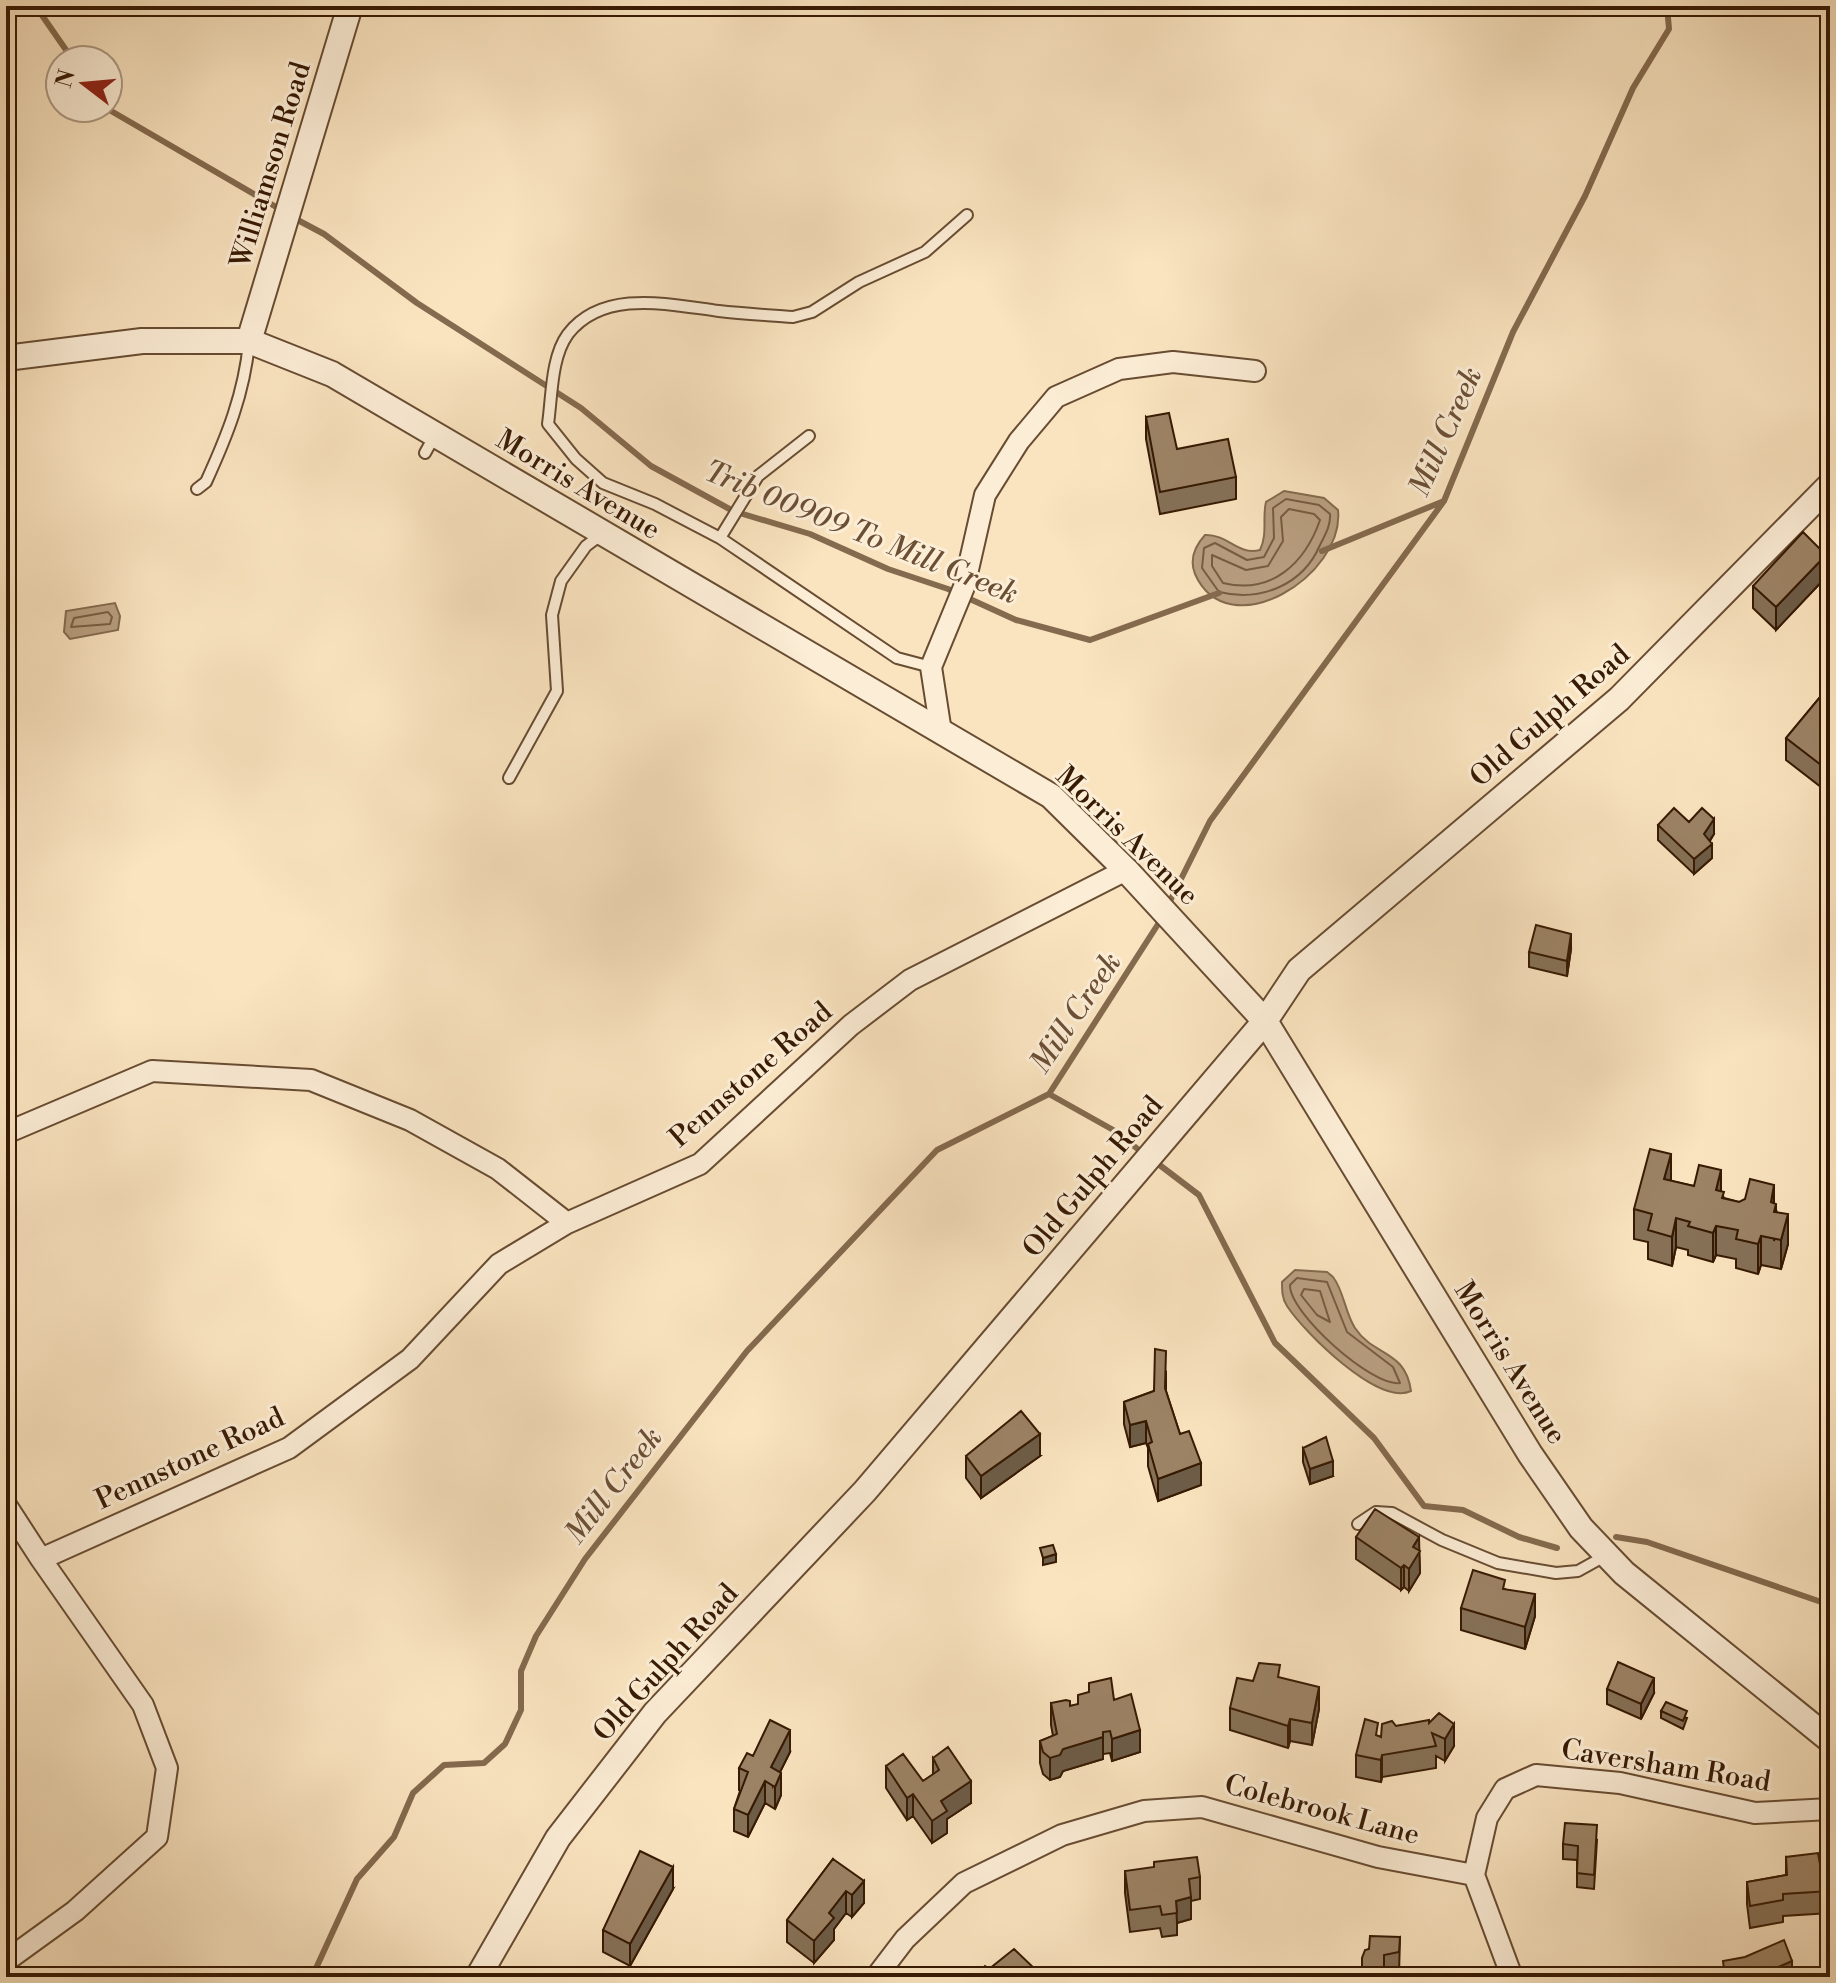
<svg xmlns="http://www.w3.org/2000/svg" width="1836" height="1983" font-family="'Libre Bodoni',serif">
  <style>
    .water { fill: #b89f80; stroke: #846a4e; stroke-width: 2 }
    .lines { fill: none; stroke-linecap: round; stroke-linejoin: round }
    .shore { stroke: #785c42; stroke-width: 2 }
    .stream { stroke: #846a4e; stroke-width: 6 }
    .service-casing { stroke: #684c32; stroke-width: 14 }
    .minor-casing { stroke: #684c32; stroke-width: 24 }
    .tertiary-casing { stroke: #684c32; stroke-width: 28 }
    .service { stroke: #fcedd6; stroke-width: 10 }
    .minor { stroke: #fcedd6; stroke-width: 20 }
    .tertiary { stroke: #fcedd6; stroke-width: 24 }
    .wall { fill: #867157; stroke: #371a03; stroke-width: 2 }
    .shaded-wall { fill: #6d5c47; stroke: #371a03; stroke-width: 2 }
    .building { fill: #9c8365; stroke: #371a03; stroke-width: 2 }
    .labels { text-anchor: middle; dominant-baseline: central; stroke-width: 6; stroke-linejoin: round; paint-order: stroke }
    .street-label { font-size: 28px; fill: #371a03; stroke: #fcedd6 }
    .water-label { font-size: 30px; font-style: italic; fill: #6b4f35; stroke: #fcedd6 }
  </style>
  <rect width="100%" height="100%" fill="#fae4c0"/>
  <filter id="stains"><feTurbulence type="fractalNoise" baseFrequency=".0025" numOctaves="4"/><feColorMatrix values="0 0 0 0 .2 0 0 0 0 .09 0 0 0 0 .02 0 0 0 .5 -.17"/></filter>
  <radialGradient id="worn" r=".72"><stop offset=".6" stop-color="#630" stop-opacity="0"/><stop offset="1" stop-color="#630" stop-opacity=".3"/></radialGradient>
  <!-- water -->
  <path class="water" d="M1284,491L1324,498L1338,510C1345,576 1228,648 1195,574C1189,559 1195,546 1205,535C1228,534 1238,556 1260,550C1268,533 1262,519 1266,502Z
    M115,603L120,616L118,630L70,639L64,632L66,611Z
    M1295,1270L1327,1272L1333,1277C1344,1291 1345,1313 1355,1328C1374,1357 1405,1349 1411,1391C1379,1407 1304,1332 1287,1306C1282,1299 1282,1290 1282,1282Z"/>
  <g class="lines">
    <!-- shore -->
    <path class="shore" d="M1286,499L1319,505L1330,514C1331,525 1325,535 1320,545C1303,585 1261,602 1219,592L1202,568L1204,548L1215,543L1247,560L1264,557L1274,538L1273,508Z
      M1289,509L1314,514L1320,520C1305,563 1272,595 1223,583L1212,566V555L1246,570L1268,566L1283,541L1281,517Z
      M108,612L112,617L110,624L71,627L74,618Z
      M1297,1278L1327,1282L1347,1332L1393,1367L1400,1383C1372,1387 1289,1313 1290,1285Z
      M1304,1289L1320,1291L1330,1322L1317,1315L1301,1295Z"/>
    <!-- stream -->
    <path class="stream" d="M29,6L39,11L73,60
      M106,108L283,211
      M292,217L324,234L417,303L581,408L651,466L733,511L810,534L888,569L948,589L1016,620L1090,640L1219,593
      M1322,551L1444,501
      M1168,905L1210,821L1444,501L1513,332L1585,196L1633,88L1669,29L1667,6
      M1049,1094L1115,1131L1144,1154
      M1153,1160L1199,1195L1275,1343L1374,1438L1424,1506L1463,1510L1519,1537L1557,1548
      M1616,1537L1647,1542L1830,1605
      M312,1977L357,1879L394,1837L413,1793L444,1765L484,1763L505,1744L521,1710V1671L536,1636L585,1559L747,1351L937,1150L1049,1094L1162,918"/>
    <defs>
      <path id="service" d="M425,453L435,435
        M197,489L206,482C227,436 244,394 249,343
        M720,538L758,476L809,436
        M931,667L897,658L720,538L655,504L603,483L576,459L548,424C552,396 551,357 568,334C604,288 671,305 719,311C744,314 769,315 793,317L812,312L859,282L925,252L967,215
        M509,778L557,691L552,615L561,581L586,546L602,534
        M1358,1524L1376,1512L1392,1513L1442,1540L1498,1563L1556,1573L1578,1571L1605,1556"/>
      <path id="minor" d="M941,732L931,667L964,587L985,495L1019,441L1056,397L1119,369L1173,362L1255,371
        M6,1133L152,1071L311,1080L410,1120L498,1169L567,1223
        M6,1505L41,1559
        M6,1961L75,1911L157,1837L167,1768L143,1705L41,1559L289,1448L410,1359L499,1264L567,1223L700,1164L851,1025L910,980L1126,870
        M876,1977L905,1939L964,1883L1062,1835L1144,1811L1202,1807L1378,1857L1474,1875
        M1512,1977L1474,1875L1487,1818L1505,1789L1536,1775L1620,1783L1755,1813L1830,1809"/>
      <path id="tertiary" d="M249,341L350,6
        M6,358L142,341H249L332,374L1051,796L1126,870L1265,1021L1530,1454L1581,1528L1624,1573L1830,1740
        M478,1977L558,1838L655,1713L865,1491L1265,1021L1299,970L1619,699L1830,485"/>
    </defs>
    <!-- service casing -->
    <use href="#service" class="service-casing"/>
    <!-- minor casing -->
    <use href="#minor" class="minor-casing"/>
    <!-- tertiary casing -->
    <use href="#tertiary" class="tertiary-casing"/>
    <!-- service -->
    <use href="#service" class="service"/>
    <!-- minor -->
    <use href="#minor" class="minor"/>
    <!-- tertiary -->
    <use href="#tertiary" class="tertiary"/>
  </g>
  <!-- wall -->
  <path class="wall" d="M1146,417L1177,449L1236,477V499L1160,514L1146,439Z
    M1826,577L1776,630L1753,608V586Z
    M1830,685V776L1821,787L1786,760V738Z
    M1689,822L1714,834L1710,841L1712,858L1694,874L1658,840V825Z
    M1571,949L1567,976L1529,967V952Z
    M1671,1181L1721,1192L1724,1198L1739,1202L1774,1204L1788,1244L1781,1269L1761,1265L1758,1274L1736,1268V1259L1716,1255L1713,1262L1688,1255V1250L1676,1247L1672,1266L1648,1259V1242L1634,1239V1209Z
    M1166,1373V1391L1180,1434L1201,1485L1158,1501L1148,1466V1448L1146,1443L1130,1447L1124,1424V1402L1154,1391Z
    M1303,1448L1333,1476L1310,1484L1303,1462Z
    M966,1456H1040L981,1498L966,1478Z
    M1356,1537L1419,1550L1420,1573L1409,1591L1404,1587L1401,1590L1356,1559Z
    M1505,1589L1535,1616L1525,1649L1461,1630V1608Z
    M1280,1678L1319,1709L1312,1745L1290,1741L1288,1748L1230,1730V1708L1253,1681Z
    M1607,1689L1654,1693L1641,1719L1607,1704Z
    M1114,1700L1140,1752L1112,1761L1110,1753L1103,1754V1759L1063,1771L1060,1777L1050,1780L1043,1774L1040,1763V1741L1053,1736L1051,1725V1703L1070,1706Z
    M1661,1711L1687,1718L1683,1729L1661,1718Z
    M1429,1723L1454,1746L1445,1761L1436,1756V1768L1382,1777L1381,1782L1356,1777V1755L1378,1736L1381,1737L1396,1726Z
    M790,1752L780,1772L781,1795L775,1809L765,1803L748,1837L734,1831V1809L740,1791L739,1790V1768L753,1756Z
    M933,1758L971,1803L947,1819V1833L932,1843L913,1816L907,1820L886,1788V1766L923,1781L933,1775Z
    M1597,1840L1594,1889L1577,1887V1860L1563,1859V1844Z
    M1786,1857L1822,1875L1830,1888V1913L1783,1916V1922L1750,1928L1747,1904V1882L1786,1875Z
    M833,1859L864,1903L852,1917L846,1913L834,1929V1940L814,1963L787,1942V1920Z
    M1125,1871L1200,1877V1899L1191,1901V1919L1177,1923V1935L1162,1937L1160,1928L1130,1932L1125,1893Z
    M673,1889L630,1966L603,1952V1930Z
    M1400,1937L1399,1975L1384,1977L1369,1949Z"/>
  <!-- shaded-wall -->
  <path class="shaded-wall" d="M1826,555V577L1776,630V607Z
    M1830,754V776L1821,787V765Z
    M1714,819V834L1704,848V834Z
    M1712,844V858L1694,874V859Z
    M1571,934V949L1567,976V961Z
    M1671,1154V1183L1664,1179Z
    M1721,1170V1199L1716,1190Z
    M1774,1185V1211L1776,1204V1233L1774,1241V1215L1771,1202Z
    M1788,1214V1244L1781,1269V1240Z
    M1676,1218V1247L1672,1266V1237Z
    M1716,1226V1255L1713,1262V1233Z
    M1761,1236V1265L1758,1274V1244Z
    M1146,1421V1443L1130,1447V1425Z
    M1040,1434V1456L981,1498V1476Z
    M1333,1461V1476L1310,1484V1469Z
    M1201,1463V1485L1158,1501V1479Z
    M1419,1537L1420,1573L1409,1591V1569L1413,1547Z
    M1056,1554V1562L1043,1565V1558Z
    M1404,1565V1587L1401,1590V1568Z
    M1535,1594V1616L1525,1649V1627Z
    M1654,1678V1693L1641,1719V1704Z
    M1319,1687V1709L1312,1745V1723Z
    M1290,1719V1741L1288,1748V1726Z
    M1454,1724V1746L1445,1761V1739Z
    M790,1730V1752L773,1786L771,1767Z
    M1140,1730V1752L1112,1761V1739Z
    M1103,1737V1759L1063,1771L1060,1777L1050,1780V1758L1063,1749Z
    M1382,1755V1777L1381,1782V1760Z
    M781,1773V1795L775,1809V1787Z
    M765,1781V1803L748,1837V1815Z
    M971,1781V1803L947,1819V1833L932,1843V1821L941,1801Z
    M913,1794V1816L907,1820V1798Z
    M673,1867V1889L630,1966V1944Z
    M864,1881V1903L852,1917V1895Z
    M846,1891V1913L834,1929V1940L814,1963V1941L829,1913Z
    M1191,1897V1919L1177,1923L1176,1901Z
    M1792,1961V1977H1755Z"/>
  <!-- building -->
  <path class="building" d="M1169,413L1177,449L1228,439L1236,477L1160,492L1146,417Z
    M1803,532L1826,555L1776,607L1753,586Z
    M1830,685V728L1825,734L1830,739V754L1821,765L1786,738Z
    M1674,808L1689,822L1702,808L1714,819L1704,834L1712,844L1694,859L1658,825Z
    M1536,925L1571,934L1567,961L1529,952Z
    M1650,1149L1671,1154L1664,1179L1694,1186L1699,1165L1721,1170L1716,1190L1724,1192L1722,1198L1739,1202L1745,1199L1750,1179L1774,1185L1771,1202L1776,1204L1774,1212L1788,1214L1781,1240L1761,1236L1758,1244L1736,1239L1738,1230L1716,1226L1713,1233L1688,1226L1690,1222L1676,1218L1672,1237L1648,1230L1652,1214L1634,1209Z
    M1155,1349L1166,1351L1165,1388L1180,1434L1189,1431L1201,1463L1158,1479L1148,1444L1152,1442L1146,1421L1130,1425L1124,1402L1154,1391Z
    M1021,1411L1040,1434L981,1476L966,1456Z
    M1326,1437L1333,1461L1310,1469L1303,1448Z
    M1375,1509L1419,1537L1413,1547L1420,1551L1409,1569L1404,1565L1401,1568L1356,1537Z
    M1053,1545L1056,1554L1043,1558L1040,1548Z
    M1473,1570L1505,1580L1503,1589L1535,1594L1525,1627L1461,1608Z
    M1618,1662L1654,1678L1641,1704L1607,1689Z
    M1259,1663L1280,1665L1278,1677L1319,1687L1312,1723L1290,1719L1288,1726L1230,1708L1237,1678L1253,1681Z
    M1111,1678L1114,1700L1131,1694L1140,1730L1112,1739L1110,1731L1103,1732V1737L1063,1749L1060,1755L1050,1758L1043,1752L1040,1741L1057,1734L1051,1703L1066,1700L1070,1701V1706L1078,1704V1695L1089,1692V1683Z
    M1666,1702L1687,1711L1683,1721L1661,1711Z
    M1439,1713L1454,1724L1445,1739L1432,1733L1436,1746L1382,1755L1381,1760L1356,1755L1365,1719L1378,1723L1376,1735L1381,1737L1382,1724L1392,1721L1396,1726L1429,1720V1723Z
    M770,1720L790,1730L771,1767L781,1773L775,1787L765,1781L748,1815L734,1809L748,1772L739,1768L747,1753L753,1756Z
    M948,1747L971,1781L941,1801L947,1811L932,1821L913,1794L907,1798L886,1766L903,1754L923,1781L939,1770L933,1758Z
    M1565,1823L1597,1825L1594,1875L1577,1873L1578,1846L1563,1844Z
    M640,1851L673,1867L630,1944L603,1930Z
    M1818,1853L1822,1875H1828L1830,1891L1783,1894V1900L1750,1906L1747,1882L1787,1875L1786,1857Z
    M1197,1857L1200,1877L1189,1879L1191,1897L1176,1901L1177,1913L1162,1915L1160,1906L1130,1910L1125,1871L1154,1867V1862Z
    M833,1859L864,1881L852,1895L846,1891L829,1913L834,1918L814,1941L787,1920Z
    M1370,1936L1400,1937L1399,1952L1384,1955V1977H1362V1958L1365,1950L1369,1949Z
    M1784,1940L1792,1961L1755,1977H1725L1723,1961L1745,1957Z
    M1014,1949L1038,1972L1033,1977H974L985,1966L989,1969Z"/>
  <g class="labels">
    <!-- street labels -->
    <g class="street-label">
      <text transform="translate(271 165) rotate(-73)">Williamson Road</text>
      <text transform="translate(578 485) rotate(31)">Morris Avenue</text>
      <text transform="translate(1550 716) rotate(-41)">Old Gulph Road</text>
      <text transform="translate(1127 836) rotate(44)">Morris Avenue</text>
      <text transform="translate(751 1075) rotate(-41)">Pennstone Road</text>
      <text transform="translate(1093 1177) rotate(-50)">Old Gulph Road</text>
      <text transform="translate(1510 1363) rotate(58)">Morris Avenue</text>
      <text transform="translate(190 1459) rotate(-25)">Pennstone Road</text>
      <text transform="translate(666 1663) rotate(-48)">Old Gulph Road</text>
      <text transform="translate(1666 1766) rotate(9)">Caversham Road</text>
      <text transform="translate(1322 1810) rotate(15)">Colebrook Lane</text>
    </g>
    <!-- water labels -->
    <g class="water-label">
      <text transform="translate(1446 432) rotate(-66)">Mill Creek</text>
      <text transform="translate(861 533) rotate(22)">Trib 00909 To Mill Creek</text>
      <text transform="translate(1076 1013) rotate(-56)">Mill Creek</text>
      <text transform="translate(614 1486) rotate(-52)">Mill Creek</text>
    </g>
  </g>
  <!-- margin -->
  <rect width="1836" height="1983" fill="none" stroke="#fae4c0" stroke-width="32"/>
  <rect x="8" y="8" width="1820" height="1967" fill="none" stroke="#371a03" stroke-width="4"/>
  <rect x="16" y="16" width="1804" height="1951" fill="none" stroke="#371a03" stroke-width="2"/>
  <!-- north arrow -->
  <g transform="translate(84 84) rotate(286)"><circle r="38" fill="#fcedd6" stroke="#ad9982" stroke-width="2"/>
  <path d="M0-6L14 30L0 20L-14 30Z" fill="#8f2418"/>
  <text y="-12" font-size="22" font-weight="bold" text-anchor="middle" fill="#371a03">N</text>
  </g>
  <rect width="100%" height="100%" filter="url(#stains)"/>
  <rect width="100%" height="100%" fill="url(#worn)"/>
</svg>
